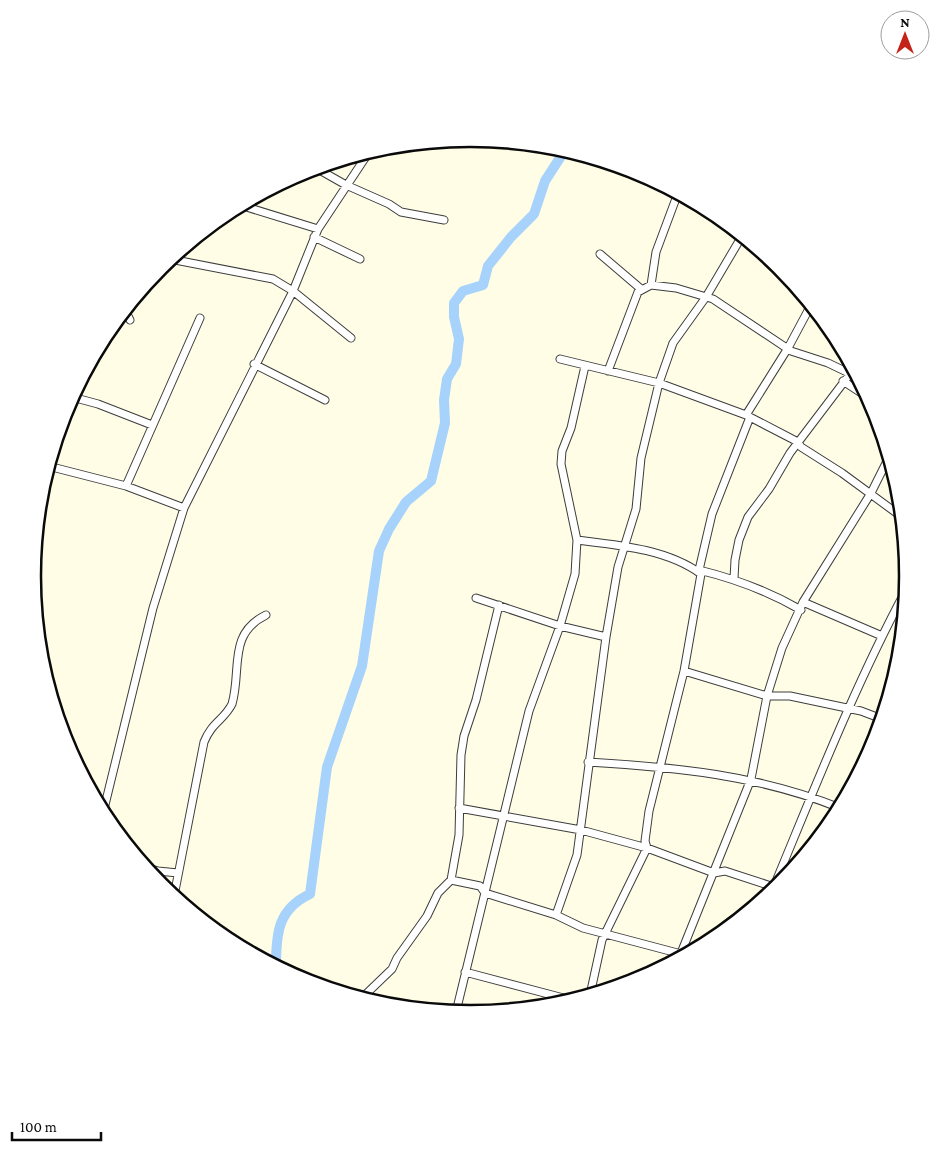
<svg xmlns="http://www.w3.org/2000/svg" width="940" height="1152" font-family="'Crimson Pro',serif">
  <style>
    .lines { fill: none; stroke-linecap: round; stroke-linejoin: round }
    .river { stroke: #a7d2fb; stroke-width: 10 }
    .minor-casing { stroke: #3d3d3d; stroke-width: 9 }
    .minor { stroke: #fff; stroke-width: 7 }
    .rim { fill: none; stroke: #0a0a0a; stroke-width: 2.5 }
  </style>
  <rect width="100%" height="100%" fill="#fffde6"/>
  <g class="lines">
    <!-- river -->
    <path class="river" d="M276,966C276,933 278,909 310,894L327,767L362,666L379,551L389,529L406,502L431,481L445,423L444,400L447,379L456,364L459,339L454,317V303L463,291L483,285L488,266L511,237L534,214L545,181L565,150"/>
    <defs>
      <path id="minor" d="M316,168L346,185L389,204L401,212L444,220
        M240,205L318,229
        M314,237L360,259
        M600,254L641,289
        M170,259L273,279L293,291L351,338
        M651,285L656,252L678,193
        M125,310L130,320
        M560,359L659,383L746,415L798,442L801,447L842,473L902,517
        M254,364L325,400
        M608,371L638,292L651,285L676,288L713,299L791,351L828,363L851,374
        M843,381L869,398
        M72,397L98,404L152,425
        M746,415L788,348L811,305
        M48,466L126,486L184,508
        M126,486L200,318
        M577,540C618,545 667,549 701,574
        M699,570C736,579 768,591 801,610
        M734,578L735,560L739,540L748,517L769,489L790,453L853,370
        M476,598L560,626L606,637
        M803,602L882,636
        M684,671L767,696H790L861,711L882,719
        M588,762C674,767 759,775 840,808
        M459,808L581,830L647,848L714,873L725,871L774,887H778
        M103,813L153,608L184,508L293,291L318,229L369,152
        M145,867L158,871L178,873
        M451,880L480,886L485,893L556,915L583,928L685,955
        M772,891C814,790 854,687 906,590
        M174,896L204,742C212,722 224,720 232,704C242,670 227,634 266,615
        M556,915L577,855L606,637L618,567L636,509L641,458L659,383L673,343L706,297L742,236
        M679,958L751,779L767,696L782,648L803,602L871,493L889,457
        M465,972L571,1000
        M590,995L602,940L647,848L645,841L649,811L684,671L701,574L699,570L712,514L750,417
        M375,1002L366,998L365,995L392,969L397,958L427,916L438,893L451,880L459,835L461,755L464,736L476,700L499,605
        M456,1012L529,711L560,626L575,574L577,540L561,464L562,451L571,428L585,366"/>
    </defs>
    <!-- minor casing -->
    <use href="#minor" class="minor-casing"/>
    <!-- minor -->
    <use href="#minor" class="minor"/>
  </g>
  <!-- crop -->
  <path d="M0 0H940V1152H0ZM41 576a429 429 0 1 1 858 0a429 429 0 1 1-858 0Z" fill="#fff" fill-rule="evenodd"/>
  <path class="rim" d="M41 576a429 429 0 1 1 858 0a429 429 0 1 1-858 0Z"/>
  <!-- north arrow -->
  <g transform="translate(905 35)"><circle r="24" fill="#ffffff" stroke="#9d9d9d"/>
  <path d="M0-4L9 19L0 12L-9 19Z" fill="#c32319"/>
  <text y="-8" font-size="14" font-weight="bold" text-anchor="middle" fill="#0a0a0a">N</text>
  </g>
  <!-- scale -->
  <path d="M12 1132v8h89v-8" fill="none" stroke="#0a0a0a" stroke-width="2.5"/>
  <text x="20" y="1132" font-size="15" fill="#0a0a0a" stroke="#ffffff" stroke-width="4" paint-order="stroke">100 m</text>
</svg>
